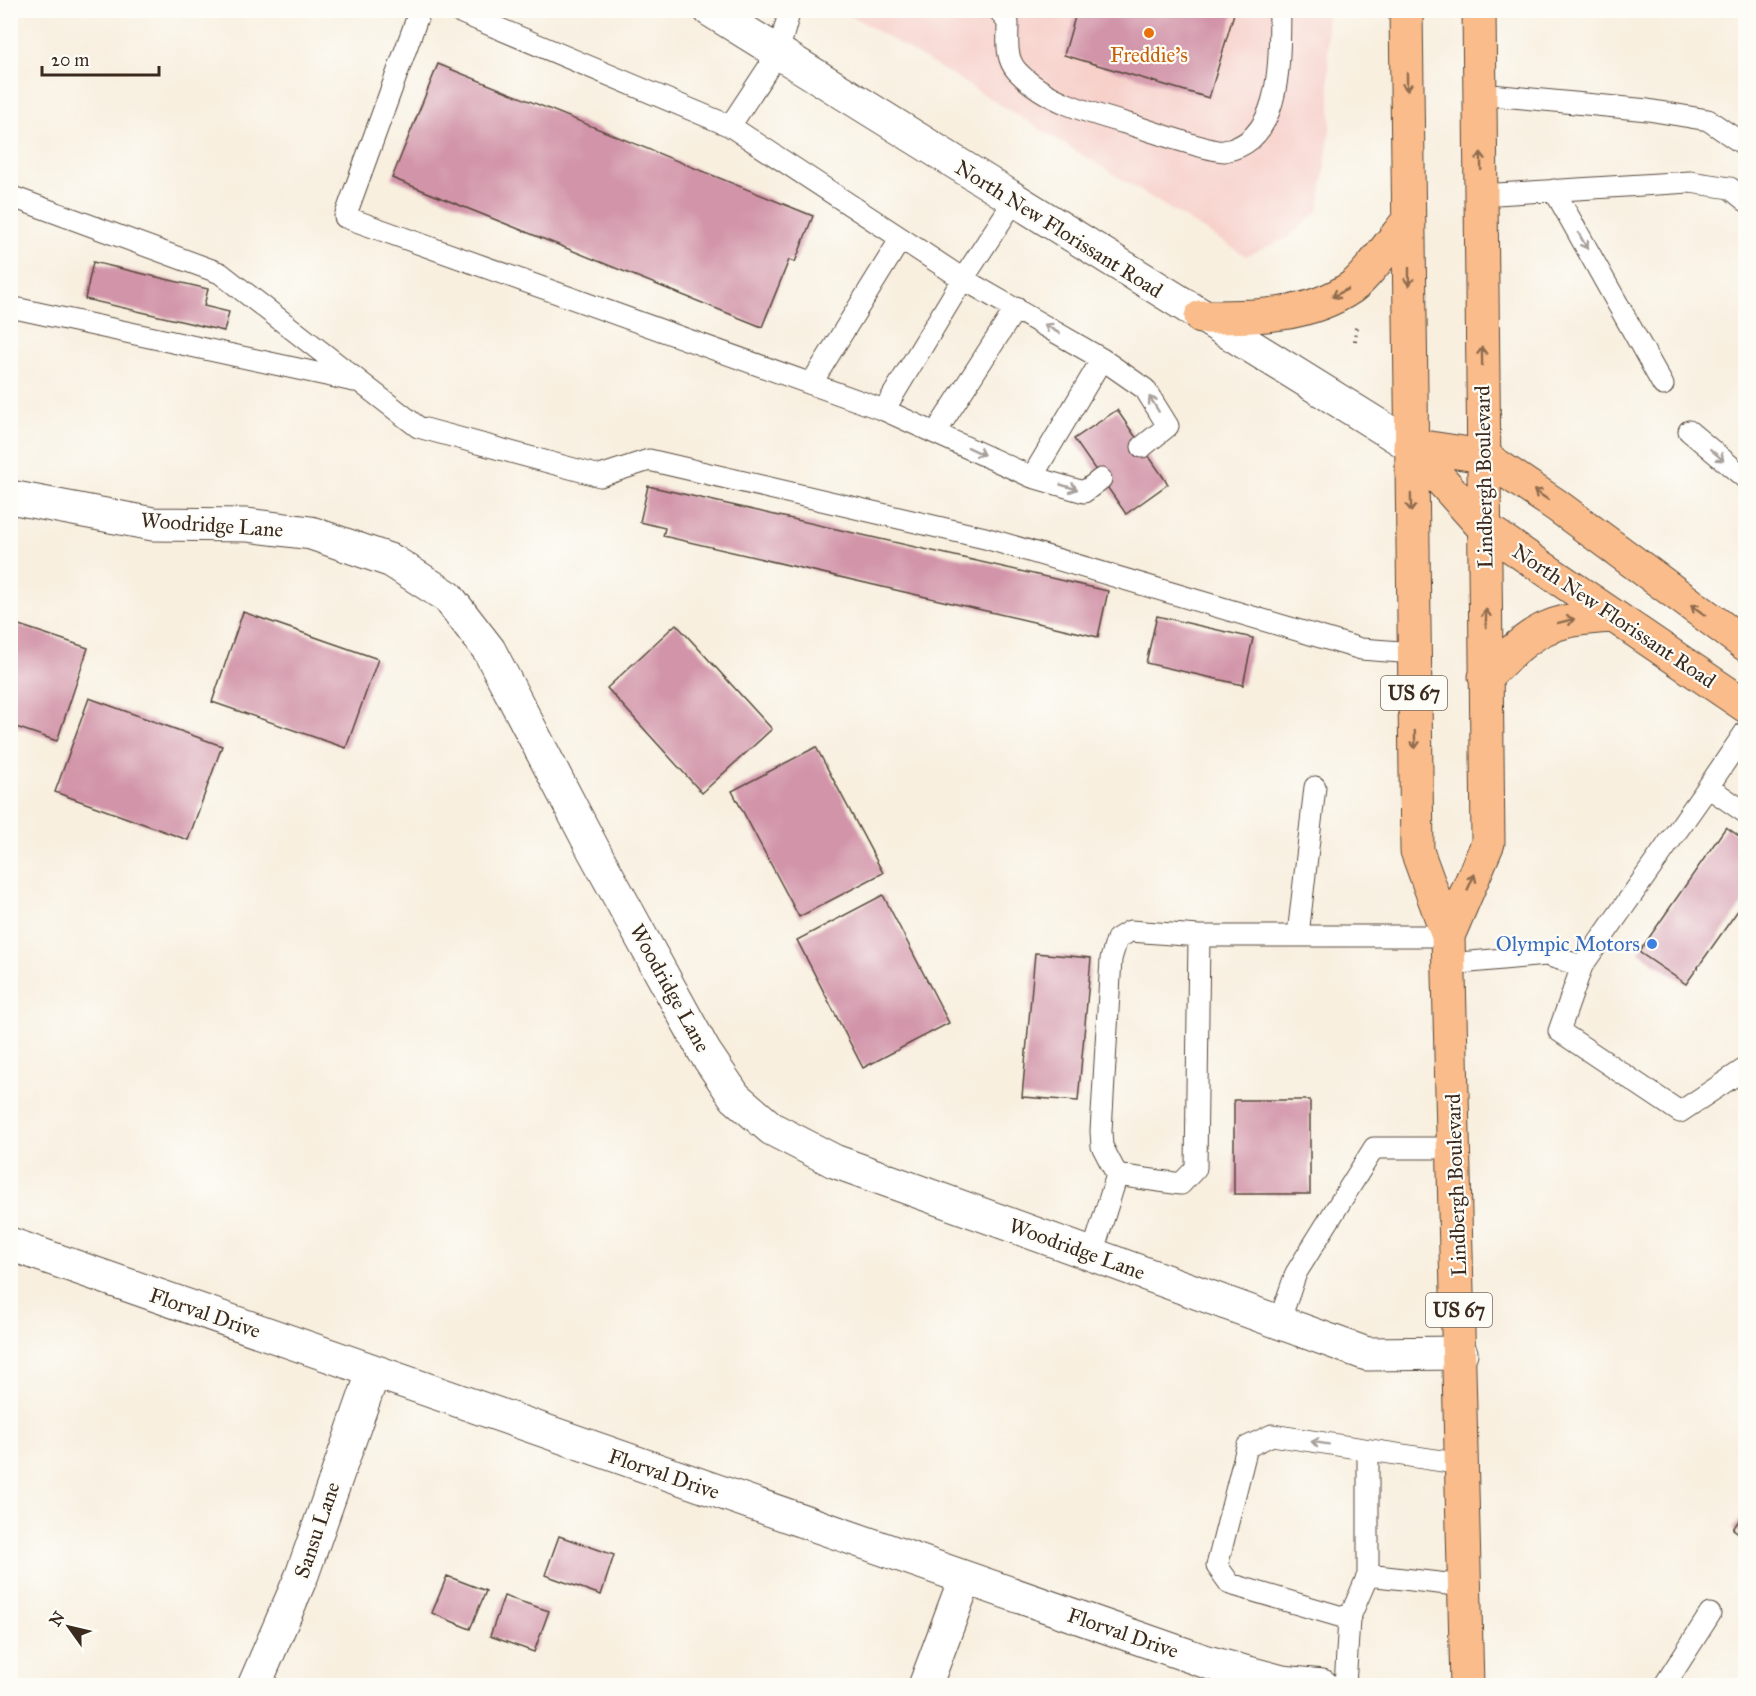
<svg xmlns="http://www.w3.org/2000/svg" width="1756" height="1696" font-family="'IM FELL Great Primer',serif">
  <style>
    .built { fill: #f7d0ca }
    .building { fill: #d294a9 }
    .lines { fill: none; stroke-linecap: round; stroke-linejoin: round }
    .service-casing { stroke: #57483b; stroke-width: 23 }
    .minor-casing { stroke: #57483b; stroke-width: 35 }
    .tertiary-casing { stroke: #57483b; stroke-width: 35 }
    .primary-casing { stroke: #57483b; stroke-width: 35 }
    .path { stroke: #57483b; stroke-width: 4; stroke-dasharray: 1.5 4.5; stroke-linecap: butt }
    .service { stroke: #fff; stroke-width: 21 }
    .minor { stroke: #fff; stroke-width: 33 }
    .tertiary { stroke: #fff; stroke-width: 33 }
    .primary { stroke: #f9bc8a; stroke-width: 33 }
    .oneway { stroke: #906c4f }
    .oneway2 { stroke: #a79f9a }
    .food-dot { fill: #e8710a; stroke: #fdfcf7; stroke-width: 2 }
    .shop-dot { fill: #3f7fe0; stroke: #fdfcf7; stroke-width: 2 }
    .labels { text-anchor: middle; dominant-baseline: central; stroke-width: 4.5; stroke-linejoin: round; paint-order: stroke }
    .shield { fill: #fdfcf7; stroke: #75695f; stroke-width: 1.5 }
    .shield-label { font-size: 20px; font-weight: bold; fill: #3b2a1e }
    .food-label { font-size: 21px; fill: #c56008; stroke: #fdfcf7 }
    .street-label { font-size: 21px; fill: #3b2a1e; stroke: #fdfcf7 }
    .shop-label { font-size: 21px; fill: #366cbe; stroke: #fdfcf7; text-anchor: end }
  </style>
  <rect width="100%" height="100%" fill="#fdfcf7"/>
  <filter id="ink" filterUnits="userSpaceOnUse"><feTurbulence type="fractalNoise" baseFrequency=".0167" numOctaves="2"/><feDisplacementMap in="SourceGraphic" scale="12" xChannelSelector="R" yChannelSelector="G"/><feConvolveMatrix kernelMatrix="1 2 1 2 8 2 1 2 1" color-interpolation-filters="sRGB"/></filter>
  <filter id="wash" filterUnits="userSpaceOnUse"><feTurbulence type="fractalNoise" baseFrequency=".008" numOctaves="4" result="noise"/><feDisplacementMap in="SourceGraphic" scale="24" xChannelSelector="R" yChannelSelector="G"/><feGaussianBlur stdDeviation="1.35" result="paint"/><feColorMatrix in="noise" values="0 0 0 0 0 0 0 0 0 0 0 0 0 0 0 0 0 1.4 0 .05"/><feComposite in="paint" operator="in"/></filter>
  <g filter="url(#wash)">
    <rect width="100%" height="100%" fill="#f8efdf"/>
    <!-- built -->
    <path class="built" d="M843,11H1326L1331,122L1319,210L1287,238L1246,256L957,78Z"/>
    <g id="blocks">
      <!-- building -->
      <path class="building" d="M1077,10H1235L1209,98L1064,55Z
        M438,64L813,216L795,262L789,260L762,327L392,178Z
        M93,262L208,289L204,306L229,312L224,331L85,299Z
        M1117,410L1168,484L1126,514L1074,439Z
        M648,486L1108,591L1098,637L663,536L665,528L640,522Z
        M243,612L378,659L346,748L212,702Z
        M1157,616L1253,638L1243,685L1146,663Z
        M10,622L88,648L57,741L10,725Z
        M676,624L772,729L702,793L607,688Z
        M89,698L222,746L188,840L55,792Z
        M816,747L883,873L799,917L732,791Z
        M1726,827L1746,841V899L1686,984L1639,952Z
        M883,895L949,1023L863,1068L797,940Z
        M1035,953L1091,958L1078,1101L1022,1097Z
        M1234,1100H1310V1194H1234Z
        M1746,1510V1538L1733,1529Z
        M559,1536L614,1555L601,1595L545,1575Z
        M447,1576L486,1591L470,1629L432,1613Z
        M504,1596L549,1611L534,1652L490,1636Z"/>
    </g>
  </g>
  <g filter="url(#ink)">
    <use href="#blocks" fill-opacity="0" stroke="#57483b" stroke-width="1.5"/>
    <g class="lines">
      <defs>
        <path id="service" d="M420,10L345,217L884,410L963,279L1102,359L1145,389L1168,426L1142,447
          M455,10L730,126L778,53L790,10
          M999,10L1008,23C1008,40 1005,58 1017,71C1046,102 1093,114 1132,125C1147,130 1215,153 1224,151C1284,142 1279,55 1280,10
          M1481,94L1648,110L1708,120L1746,146
          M730,126L963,279L1014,201
          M1554,190L1663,385
          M1481,195L1690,182L1730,188L1746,201
          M10,196L220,273L418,427L600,476L649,460L985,538L1361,649L1414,653
          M10,307L354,381
          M811,384L900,240
          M884,410L1032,477L1084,492L1101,479
          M1689,431L1746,479
          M936,432L1016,308
          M1032,477L1102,359
          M1708,787L1746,731
          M1298,935L1315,787
          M1449,964L1546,955L1582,966L1559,1031L1680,1112L1746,1068
          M1582,966L1708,787L1746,813
          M1117,1175L1181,1184L1196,1168L1199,936
          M1092,1255L1117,1175L1102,1146L1101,1131L1111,959L1117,939L1130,931L1199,936H1448
          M1279,1322L1296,1273L1374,1148H1455
          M1368,1451V1575L1465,1586
          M1349,1619L1368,1575
          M1345,1686L1349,1619L1230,1584L1217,1566L1247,1447L1272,1435L1462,1464
          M1664,1686L1710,1614"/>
        <path id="minor" d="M10,497L153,524L247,525L311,533L392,561L448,597L489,650L594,851L704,1051L735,1097L772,1129L834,1161L1367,1354L1461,1353
          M10,1244L1207,1662L1282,1682L1322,1686
          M254,1686L302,1575L373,1373
          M925,1686L965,1579"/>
        <path id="tertiary" d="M710,10L1410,445"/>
        <path id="primary" d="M1406,10L1417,851L1448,936L1467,1686
          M1201,317C1252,317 1307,318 1352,287C1366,277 1395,237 1408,221
          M1410,445L1483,527L1746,706
          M1410,445L1483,456L1556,505L1746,645
          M1485,677C1535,630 1543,620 1613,616
          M1448,936L1488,843L1479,10"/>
      </defs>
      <!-- service casing -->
      <use href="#service" class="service-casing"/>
      <!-- minor casing -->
      <use href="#minor" class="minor-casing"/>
      <!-- tertiary casing -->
      <use href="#tertiary" class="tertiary-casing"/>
      <!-- primary casing -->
      <use href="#primary" class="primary-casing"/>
      <!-- path -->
      <path class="path" d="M1355,341L1356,327"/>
      <!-- service -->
      <use href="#service" class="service"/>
      <!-- minor -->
      <use href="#minor" class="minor"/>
      <!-- tertiary -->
      <use href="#tertiary" class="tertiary"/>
      <!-- primary -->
      <use href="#primary" class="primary"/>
    </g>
    <!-- one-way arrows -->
    <defs><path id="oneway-shaft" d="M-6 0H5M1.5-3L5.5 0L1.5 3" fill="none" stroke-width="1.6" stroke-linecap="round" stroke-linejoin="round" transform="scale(1.5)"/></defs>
    <g class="oneway">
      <use href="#oneway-shaft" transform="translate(1407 82) rotate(90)"/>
      <use href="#oneway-shaft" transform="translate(1481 161) rotate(-91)"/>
      <use href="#oneway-shaft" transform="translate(1409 277) rotate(90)"/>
      <use href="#oneway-shaft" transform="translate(1340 293) rotate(153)"/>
      <use href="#oneway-shaft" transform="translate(1482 356) rotate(-91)"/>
      <use href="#oneway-shaft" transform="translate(1541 495) rotate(-146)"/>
      <use href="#oneway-shaft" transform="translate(1411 503) rotate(89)"/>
      <use href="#oneway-shaft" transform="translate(1698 610) rotate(-144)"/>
      <use href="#oneway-shaft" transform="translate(1486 618) rotate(-89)"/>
      <use href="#oneway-shaft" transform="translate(1566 621) rotate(-14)"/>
      <use href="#oneway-shaft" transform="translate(1415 740) rotate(89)"/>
      <use href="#oneway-shaft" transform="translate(1471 882) rotate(-66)"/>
    </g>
    <g class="oneway2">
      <use href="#oneway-shaft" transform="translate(1583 241) rotate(61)"/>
      <use href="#oneway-shaft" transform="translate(1052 329) rotate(-149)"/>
      <use href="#oneway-shaft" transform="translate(1154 404) rotate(-122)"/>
      <use href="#oneway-shaft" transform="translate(976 451) rotate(25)"/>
      <use href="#oneway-shaft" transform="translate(1717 455) rotate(41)"/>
      <use href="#oneway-shaft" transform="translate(1069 487) rotate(16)"/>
      <use href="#oneway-shaft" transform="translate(1320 1443) rotate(-171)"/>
    </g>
  </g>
  <!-- markers -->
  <circle class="food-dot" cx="1149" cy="33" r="6"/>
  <circle class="shop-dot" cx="1652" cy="944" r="6"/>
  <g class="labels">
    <!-- shield labels -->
    <g class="shield">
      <rect x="1381" y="676" width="66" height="34" rx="4.5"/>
      <rect x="1426" y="1293" width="66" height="34" rx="4.5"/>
    </g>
    <g class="shield-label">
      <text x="1414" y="693">US 67</text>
      <text x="1459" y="1310">US 67</text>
    </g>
    <!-- food labels -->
    <g class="food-label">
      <text x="1149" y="55">Freddie's</text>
    </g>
    <!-- street labels -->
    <g class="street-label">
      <text transform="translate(1059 229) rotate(32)">North New Florissant Road</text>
      <text transform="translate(1484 477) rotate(-91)">Lindbergh Boulevard</text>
      <text transform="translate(212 525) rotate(4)">Woodridge Lane</text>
      <text transform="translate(1614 616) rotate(34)">North New Florissant Road</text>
      <text transform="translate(670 988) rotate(61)">Woodridge Lane</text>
      <text transform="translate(1456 1185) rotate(-92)">Lindbergh Boulevard</text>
      <text transform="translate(1077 1249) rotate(20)">Woodridge Lane</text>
      <text transform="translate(205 1313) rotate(19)">Florval Drive</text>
      <text transform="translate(664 1474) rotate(19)">Florval Drive</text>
      <text transform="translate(317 1530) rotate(-71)">Sansu Lane</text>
      <text transform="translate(1123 1633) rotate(19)">Florval Drive</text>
    </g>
    <!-- shop labels -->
    <g class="shop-label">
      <text x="1640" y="944">Olympic Motors</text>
    </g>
  </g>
  <!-- margin -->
  <rect width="1756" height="1696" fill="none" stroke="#fdfcf7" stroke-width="36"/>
  <!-- north arrow -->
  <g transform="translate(69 1627) rotate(304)" stroke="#fdfcf7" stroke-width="4.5" paint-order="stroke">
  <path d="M0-4.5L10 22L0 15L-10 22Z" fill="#3b2a1e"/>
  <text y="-9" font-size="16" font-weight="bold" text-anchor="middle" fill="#3b2a1e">N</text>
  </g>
  <!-- scale -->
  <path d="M42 66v9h117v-9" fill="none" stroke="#3b2a1e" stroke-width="3"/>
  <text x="51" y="66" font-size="18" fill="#3b2a1e" stroke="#fdfcf7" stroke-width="4.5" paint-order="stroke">20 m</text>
</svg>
